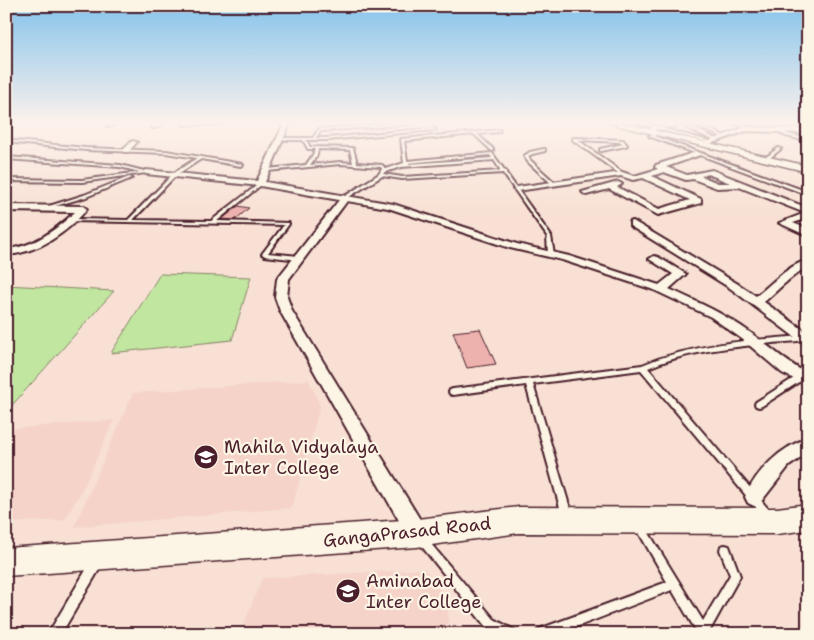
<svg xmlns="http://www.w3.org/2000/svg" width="814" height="640" font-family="'Shantell Sans',sans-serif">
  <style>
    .built { fill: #f5d3c9 }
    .green { fill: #c1e6a0; stroke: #868266 }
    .building { fill: #edb1ae; stroke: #4a1f2b }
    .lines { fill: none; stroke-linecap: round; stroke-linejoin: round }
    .lane-casing { stroke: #4a1f2b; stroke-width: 4 }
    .street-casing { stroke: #4a1f2b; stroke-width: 4 }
    .secondary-casing { stroke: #4a1f2b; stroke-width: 3 }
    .lane { fill: #fcf5e5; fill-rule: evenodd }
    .street { fill: #fcf5e5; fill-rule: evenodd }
    .secondary { fill: #fcf5e5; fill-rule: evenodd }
    .labels { text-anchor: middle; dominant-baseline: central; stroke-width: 4.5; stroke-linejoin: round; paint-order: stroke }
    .near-poi-label { font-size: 18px; fill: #4a1f2b; stroke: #fcf5e5; text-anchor: start }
    .near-street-label { font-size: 18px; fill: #4a1f2b; stroke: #fcf5e5 }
  </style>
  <rect width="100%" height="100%" fill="#f8e1d4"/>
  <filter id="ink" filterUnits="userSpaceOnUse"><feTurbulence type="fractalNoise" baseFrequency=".02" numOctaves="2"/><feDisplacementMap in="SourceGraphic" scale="10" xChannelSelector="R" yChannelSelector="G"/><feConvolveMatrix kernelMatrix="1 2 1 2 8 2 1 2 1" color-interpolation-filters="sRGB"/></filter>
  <g filter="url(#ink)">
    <!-- built -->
    <path class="built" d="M309,380L320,406L292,508L74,527L133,393Z
      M114,420L85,484L65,520L6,523V429Z
      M425,569L449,604L447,634H240L262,578Z"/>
    <!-- green -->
    <path class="green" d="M160,274L251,277L232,340L111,353Z
      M6,285L114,291L6,412Z"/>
    <!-- building -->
    <path class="building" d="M238,206L249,208L235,220L222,219Z
      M480,329L496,364L467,368L453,332Z"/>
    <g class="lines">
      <defs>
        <path id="lane" d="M113,123H117L110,127L107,126Z
          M185,123H225L223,124L184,125Z
          M400,123H413L411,124L320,131L316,138H327L434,128L436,129L434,130L327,140H306L310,147L353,148L357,163L382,165L386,169L404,163L401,139L500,130L499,132L477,134L493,149V151H492L474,134L404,141L407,161L492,153L505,171H506V173L551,236L554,255L553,256L551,257L548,255L547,236L503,173L402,179L382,176L344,200H342V198L379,174L382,169L381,167L340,164L267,171L265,170L267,169L306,165L313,155L315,149H308L303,140H278V138H313L319,129ZM318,149L350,150L353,163L340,162L310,165L317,155ZM490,155L492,158L408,164V163ZM494,160L501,171L402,177L383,174L385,172L401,167Z
          M636,123H641L659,127L660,126L670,125L665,123H669L676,126L661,128L713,142L710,143Z
          M681,123H683L718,140L715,141L681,125Z
          M691,123H695L727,137L724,138Z
          M732,123H737L755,129L752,130Z
          M784,123H788L801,130L798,131Z
          M796,123H800L808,127V129Z
          M777,129H779L788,134L808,139V141L786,136L777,131Z
          M656,132L659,133L654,136L808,192V195L649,136Z
          M574,138L623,140L627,145L626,146L601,151H600V149L623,144L621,142L578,140L623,173V175H621L573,140L572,139Z
          M6,140L86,148L166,151L242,164L243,165L241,166L201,159L176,175L133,220L211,221L260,183L262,184L261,185L217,221L289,223V224L268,253L299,256L302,258L299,260L265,256L262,254L284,225L71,221L69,220L71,219L128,220L174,173L197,158L166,153L86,150L6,142Z
          M778,148L781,149L767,160H765V158Z
          M544,149H545V151L532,154L528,156L530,160L554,182V184H552L528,162L524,156L530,152Z
          M6,157L120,165L148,172L146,173L82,182L6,181V179L82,180L140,172L120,167L6,159Z
          M129,177L132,178L86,197L48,208L46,207L84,195Z
          M804,336L807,338L806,340C793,342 778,342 764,344C725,348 685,352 648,368L770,511L772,514L770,517L767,519L764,517L641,370L533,384L572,515L570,518L567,520L564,518L562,515L526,385L453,395L450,394L449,392L450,390L453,389L642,365C693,344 749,340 804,336Z
          M802,373L805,374L806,376L805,378L762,406L759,407L756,406L755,404L756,402Z
          M641,523L644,525L703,621L730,575L720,550L721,546L725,545L729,546L740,576L709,632L710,634H698L672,590L558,634H536L538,630L542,628L667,582L638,531L636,528L638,525Z
          M423,536L426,538L494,619L514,630L516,634H498L486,627L420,544L418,541L420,538Z
          M96,559L100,560L101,564L100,568L61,634H48L92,560Z"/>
        <path id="street" d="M156,123H163L156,128H152V126Z
          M284,123H290L265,182L393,204L517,244L569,256L659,285L673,274L649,259L654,256L658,257L686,274L669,289C698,302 725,314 751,333C770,347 787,363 808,374V386L782,373L742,339L711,317L654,290L562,260L510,248L388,208L347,201L289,279L287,297L292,311L424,526L427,533L424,540L417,543L410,540L280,311L275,297L277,279L339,200L260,186L146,174L142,172L146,170L257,181Z
          M657,125L659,128L649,133L646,131Z
          M745,127L808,129V133L746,131L707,145L702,144Z
          M132,141L137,142L128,152H124L122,151Z
          M696,152L703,154L666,167L687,175L712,170L808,208V218L793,223L808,229V236L779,223L805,213L739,187L717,188L693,179L686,180L664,172L652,176L701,199V203L658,215L609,189L586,195L582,192L618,182L622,184L617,187L659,209L690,200L643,178L633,180L621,176L517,191L513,189L517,187L622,172L634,176L658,169L655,167L656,165ZM708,174L730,183H718L701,176Z
          M6,205L83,206L87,209C67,233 38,253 6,255V249C34,247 55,230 75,212L6,211Z
          M633,221L738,284L756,296C772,284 788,265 808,260V267C795,272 776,292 764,302L808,333V342L800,341L730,288L630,226V222Z
          M808,438V453L789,466L760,503L754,506L748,503L745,497C756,471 781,447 808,438Z"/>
        <path id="secondary" d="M608,123H623L808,166V172Z
          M808,504V530L777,534L519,533L417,547L6,576V548L417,519L519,507L777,508Z"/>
      </defs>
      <!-- lane casing -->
      <use href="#lane" class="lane-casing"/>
      <!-- street casing -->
      <use href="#street" class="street-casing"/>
      <!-- secondary casing -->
      <use href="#secondary" class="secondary-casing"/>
      <!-- lane -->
      <use href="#lane" class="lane"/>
      <!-- street -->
      <use href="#street" class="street"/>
      <!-- secondary -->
      <use href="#secondary" class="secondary"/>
    </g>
  </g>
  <!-- sky -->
  <linearGradient id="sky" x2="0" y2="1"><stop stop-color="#85c3ec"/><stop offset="0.58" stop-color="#fcf2ec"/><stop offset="1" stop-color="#fcf2ec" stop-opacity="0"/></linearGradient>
  <rect width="814" height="212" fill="url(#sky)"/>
  <!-- icons -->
  <defs>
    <symbol id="university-disc" viewBox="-11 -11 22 22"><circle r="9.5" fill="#4a1f2b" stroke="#fcf5e5"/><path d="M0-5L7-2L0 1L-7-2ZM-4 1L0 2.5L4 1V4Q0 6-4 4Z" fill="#fff"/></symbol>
    <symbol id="school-disc" viewBox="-11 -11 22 22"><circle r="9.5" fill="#4a1f2b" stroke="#fcf5e5"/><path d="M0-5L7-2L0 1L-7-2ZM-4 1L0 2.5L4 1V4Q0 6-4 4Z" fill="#fff"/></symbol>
  </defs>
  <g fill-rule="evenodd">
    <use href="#university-disc" x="192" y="443" width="28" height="28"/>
    <use href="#school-disc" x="334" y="577" width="28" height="28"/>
  </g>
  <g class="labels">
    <!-- near-poi labels -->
    <g class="near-poi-label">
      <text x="224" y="447">Mahila Vidyalaya<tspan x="224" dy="21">Inter College</tspan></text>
      <text x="366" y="581">Aminabad<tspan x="366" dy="21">Inter College</tspan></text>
    </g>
    <!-- near-street labels -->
    <g class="near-street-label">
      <text transform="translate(407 532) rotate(-6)">GangaPrasad Road</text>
    </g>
  </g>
  <!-- margin -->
  <rect width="814" height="640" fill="none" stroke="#fcf5e5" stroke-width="25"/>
  <rect x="12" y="12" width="789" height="615" fill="none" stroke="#4a1f2b" stroke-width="2" filter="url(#ink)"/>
</svg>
